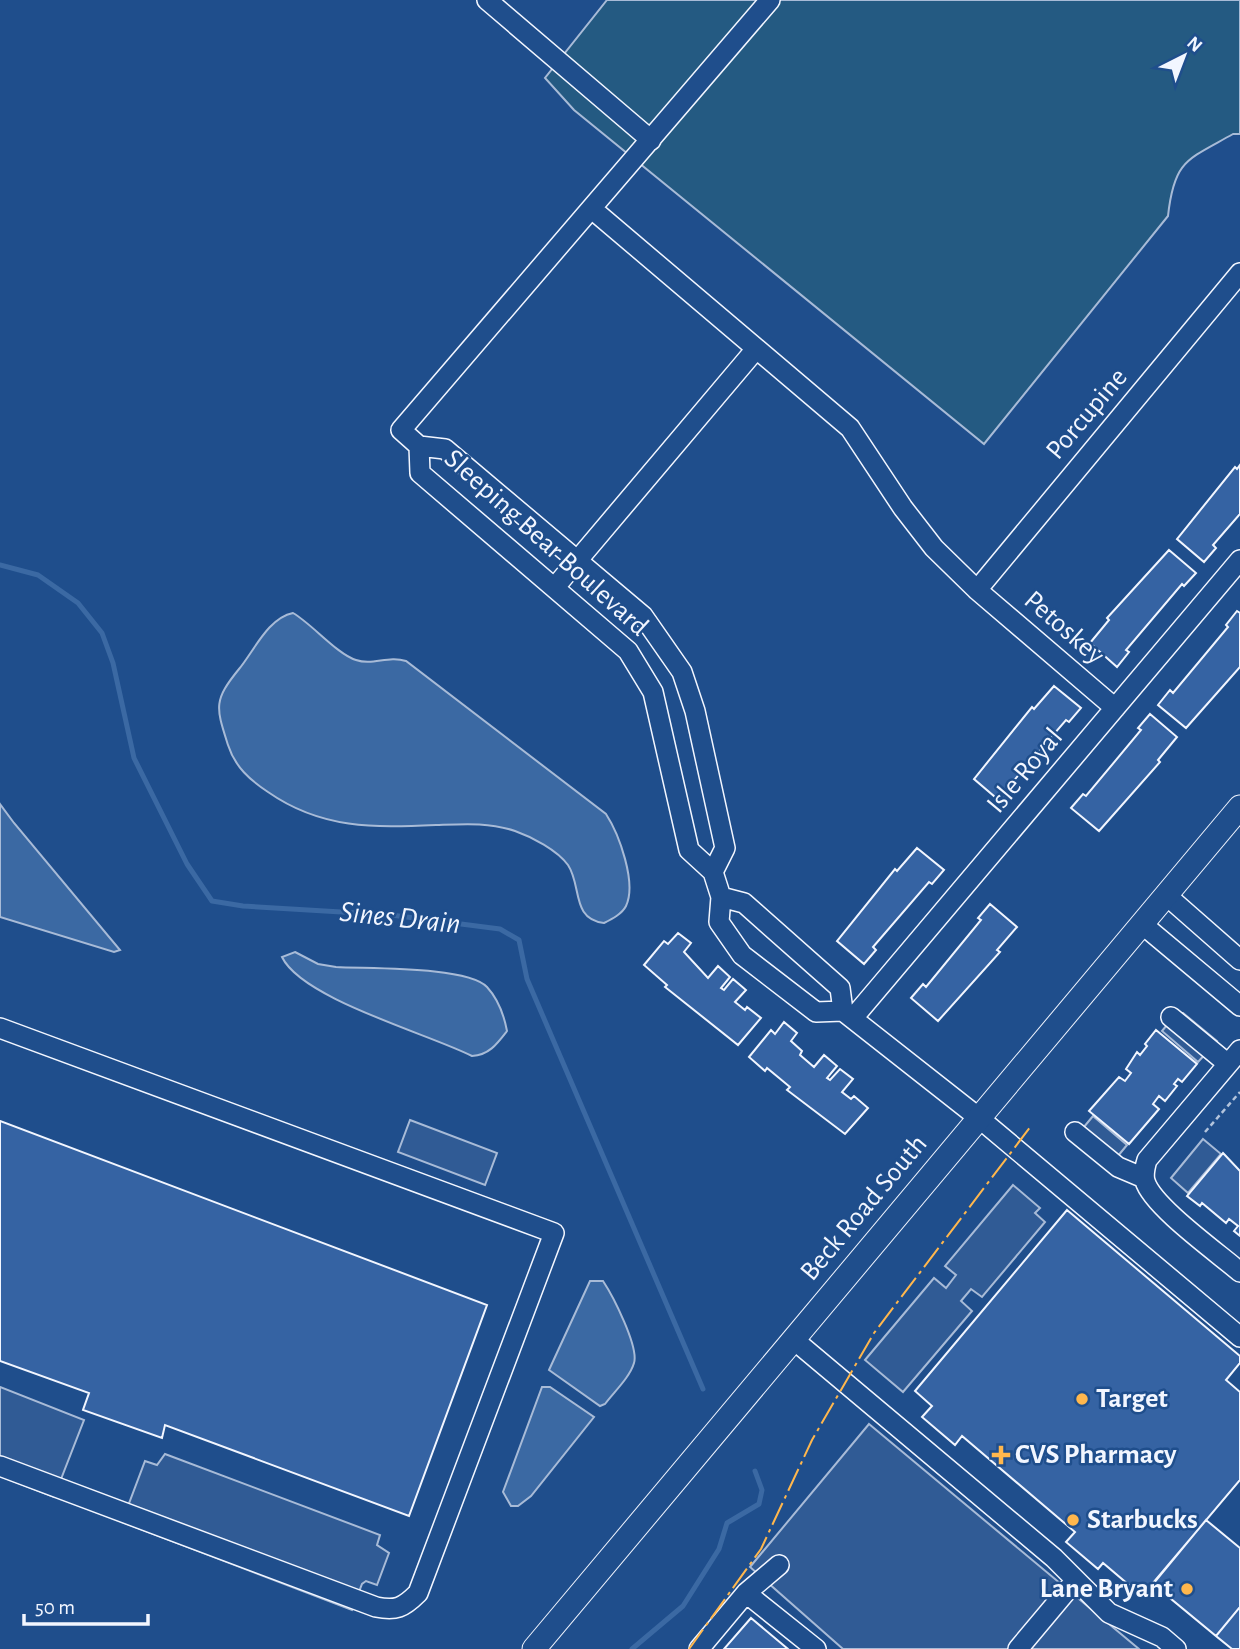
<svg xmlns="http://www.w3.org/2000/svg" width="1240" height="1649" font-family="'Alegreya Sans',sans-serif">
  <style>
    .green { fill: #245a82; stroke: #a8bbd7; stroke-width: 2 }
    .parking { fill: #305b95; stroke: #a8bbd7; stroke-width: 2 }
    .water { fill: #3b69a3; stroke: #a8bbd7; stroke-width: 2 }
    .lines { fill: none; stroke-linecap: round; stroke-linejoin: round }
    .stream { stroke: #3b69a3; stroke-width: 5 }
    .building { fill: #3563a3; stroke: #f2f6ff; stroke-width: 2 }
    .minor-casing { stroke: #f2f6ff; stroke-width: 22 }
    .major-casing { stroke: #f2f6ff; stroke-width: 25 }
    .path { stroke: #b3c4dc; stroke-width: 2.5; stroke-dasharray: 5 3.5; stroke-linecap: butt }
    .minor { stroke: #1f4e8c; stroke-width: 19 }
    .major { stroke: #1f4e8c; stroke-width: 23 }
    .power { stroke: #ffb74d; stroke-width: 2; stroke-dasharray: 24 5 3.5 5; stroke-linecap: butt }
    .poi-dot { fill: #ffb74d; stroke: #1f4e8c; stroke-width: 2.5 }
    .labels { text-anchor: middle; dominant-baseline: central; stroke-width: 5; stroke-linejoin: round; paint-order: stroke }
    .street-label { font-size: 28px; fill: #f2f6ff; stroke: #1f4e8c }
    .poi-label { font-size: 28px; font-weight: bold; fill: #f2f6ff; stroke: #1f4e8c; text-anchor: start }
    .water-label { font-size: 30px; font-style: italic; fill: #f2f6ff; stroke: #1f4e8c }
  </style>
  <rect width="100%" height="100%" fill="#1f4e8c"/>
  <!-- green -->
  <path class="green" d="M607,0H1240V134H1233C1187,160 1174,160 1168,216L984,444L574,110L545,78Z"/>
  <!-- parking -->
  <path class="parking" d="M1177,1013H1183L1217,1041L1198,1062L1162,1031Z
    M1093,1116L1127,1145L1108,1168L1074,1139Z
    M410,1120L497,1153L485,1185L398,1152Z
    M1203,1139L1221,1154L1188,1193L1171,1178Z
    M1013,1185L1040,1208L1035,1213L1045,1222L982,1297L971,1289L961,1301L972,1311L903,1392L865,1360L934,1278L946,1288L956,1275L945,1266Z
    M0,1387L84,1420L54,1497L0,1476Z
    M869,1424L1139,1649H843L750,1567Z
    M165,1454L380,1535L377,1545L389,1553L377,1585L366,1581L362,1584L352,1610L122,1522L145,1461L157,1465Z"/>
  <!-- water -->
  <path class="water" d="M293,613C312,624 337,654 356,660C373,666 388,655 406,661L606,814C619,834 637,883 626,906C622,914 612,919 604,923C571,919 582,886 568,865C557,850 532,837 515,831C489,822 463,824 436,825C374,828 321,829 268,792C250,780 235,767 228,745C216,707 213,701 239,669C254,651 268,618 293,613Z
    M0,804L14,823L120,950L114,952L0,917Z
    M295,952L318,964L336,967C368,969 467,966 487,987C498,999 504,1015 507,1031C497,1044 489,1055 472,1056C429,1034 302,999 282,957Z
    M590,1281H603C613,1296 639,1347 634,1363C630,1377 614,1392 605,1404L600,1406L549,1370Z
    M542,1387H550L594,1417L531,1496L518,1506H511L503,1492Z"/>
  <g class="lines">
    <!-- stream -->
    <path class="stream" d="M0,565L38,575L78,603L102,633L113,663L134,758L187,864L212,901L243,906L391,915L500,929L519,940L527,979L703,1389
      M632,1649L683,1606L719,1549L727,1523L759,1504L762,1490L755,1471"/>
  </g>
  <!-- building -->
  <path class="building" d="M1240,465V514L1213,545L1216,548L1204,562L1177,539L1235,467L1237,469Z
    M1169,550L1196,573L1184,586L1182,584L1126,650L1129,652L1117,667L1090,643L1109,620L1107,618Z
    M1237,611L1240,613V667L1186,728L1158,705L1170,690L1173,693L1228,627L1226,625Z
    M1054,686L1081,708L1069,722L1066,720L1010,785L1014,788L1001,802L974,779L1032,707L1034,709Z
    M1150,714L1177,737L1158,760L1160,762L1099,831L1071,808L1083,794L1086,796L1141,730L1138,728Z
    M917,848L944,870L932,884L929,882L873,947L876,950L864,964L837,941L895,869L897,871Z
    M990,904L1017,927L997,950L1000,952L938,1021L911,998L923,984L926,987L981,920L978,918Z
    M678,933L691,943L684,952L708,978L718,966L730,977L721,988L724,990L733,979L746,990L735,1002L745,1010L747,1007L761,1018L738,1045L665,987L667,985L644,965L664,941L668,944Z
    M784,1022L797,1033L791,1041L802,1051L800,1055L814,1067L824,1055L837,1066L827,1078L830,1080L840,1069L853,1079L842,1092L851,1099L854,1096L868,1108L845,1134L787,1090L790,1087L767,1068L765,1071L749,1057L771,1030L775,1034Z
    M1156,1030L1197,1064L1182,1082L1178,1079L1174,1084L1177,1086L1165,1101L1159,1096L1153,1104L1159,1109L1129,1144L1089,1111L1119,1077L1125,1081L1131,1073L1126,1069L1137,1052L1140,1055L1147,1046L1145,1044Z
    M0,1121L487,1305L409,1516L165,1425L162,1438L83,1410L89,1393L0,1361Z
    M1223,1153L1240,1171V1236L1234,1231L1238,1226L1229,1219L1226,1223L1202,1203L1200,1206L1187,1196Z
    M1067,1210L1240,1356V1363L1226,1380L1240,1392V1480L1142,1596L1103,1563L1098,1569L1066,1542L1075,1532L962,1436L955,1445L922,1417L932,1406L915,1391Z
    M1206,1520L1240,1548V1607L1216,1636L1153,1584Z
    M1240,1607V1649H1232L1216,1636Z
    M751,1618L788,1649H724Z"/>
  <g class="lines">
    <defs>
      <path id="minor" d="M487,0L651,140
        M592,209L850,428L903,508L934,548L977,590L1115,708
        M419,446L420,473L628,651L653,692L689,850L713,872L725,848L695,711L682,672L643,616L445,449L419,446L401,430L770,0
        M555,587L756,349
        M977,590L1240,273
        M713,872L721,897L719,922L742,955L816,1012L843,1011L979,1118L1240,1337
        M1166,895L1240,960
        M721,897L744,903L840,988L843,1011
        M1142,924L1240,1006
        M1171,1017L1228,1064
        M853,1018L1240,560
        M0,1028L554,1233L418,1593C403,1608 396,1611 376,1607L0,1466
        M1240,1050L1147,1160C1145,1167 1143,1174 1145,1181C1152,1206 1218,1253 1240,1272
        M1075,1132L1118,1167L1144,1178
        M793,1339L1054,1558L1109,1613L1162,1637L1176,1649
        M746,1593L816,1649
        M699,1649L746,1593L779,1565
        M1018,1649L1075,1581"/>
      <path id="major" d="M534,1649L1240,807"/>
    </defs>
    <!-- minor casing -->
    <use href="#minor" class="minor-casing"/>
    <!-- major casing -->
    <use href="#major" class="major-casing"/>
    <!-- path -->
    <path class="path" d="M1205,1132L1240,1092"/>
    <!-- minor -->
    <use href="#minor" class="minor"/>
    <!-- major -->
    <use href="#major" class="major"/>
    <!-- power -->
    <path class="power" d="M689,1649L761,1549L812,1440L874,1333L1031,1126"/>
  </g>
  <!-- markers -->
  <g class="poi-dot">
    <circle cx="1082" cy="1399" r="7"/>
    <path d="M997.5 1444.5h7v7h7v7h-7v7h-7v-7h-7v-7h7z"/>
    <circle cx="1073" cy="1520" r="7"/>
    <circle cx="1187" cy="1589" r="7"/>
  </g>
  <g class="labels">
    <!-- street labels -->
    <g class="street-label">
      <text transform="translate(1087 414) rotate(-50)">Porcupine</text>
      <text transform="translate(546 543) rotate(42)">Sleeping Bear Boulevard</text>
      <text transform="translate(1064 628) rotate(41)">Petoskey</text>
      <text transform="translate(1025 771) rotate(-50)">Isle Royal</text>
      <text transform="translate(864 1208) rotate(-50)">Beck Road South</text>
    </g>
    <!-- poi labels -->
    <g class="poi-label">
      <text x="1096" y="1399">Target</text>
      <text x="1015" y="1455">CVS Pharmacy</text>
      <text x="1087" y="1520">Starbucks</text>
      <text x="1173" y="1589" text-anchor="end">Lane Bryant</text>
    </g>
    <!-- water labels -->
    <g class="water-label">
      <text transform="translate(400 918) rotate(6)">Sines Drain</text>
    </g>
  </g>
  <!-- north arrow -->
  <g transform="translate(1184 56) rotate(42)" stroke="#1f4e8c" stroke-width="5" paint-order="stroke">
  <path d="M0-5L12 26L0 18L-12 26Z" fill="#f2f6ff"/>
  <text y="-10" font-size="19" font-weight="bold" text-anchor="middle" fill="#f2f6ff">N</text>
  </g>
  <!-- scale -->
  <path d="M24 1614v10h124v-10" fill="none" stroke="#f2f6ff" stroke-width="3.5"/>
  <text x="35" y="1614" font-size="21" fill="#f2f6ff" stroke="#1f4e8c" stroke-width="5" paint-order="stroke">50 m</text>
</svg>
